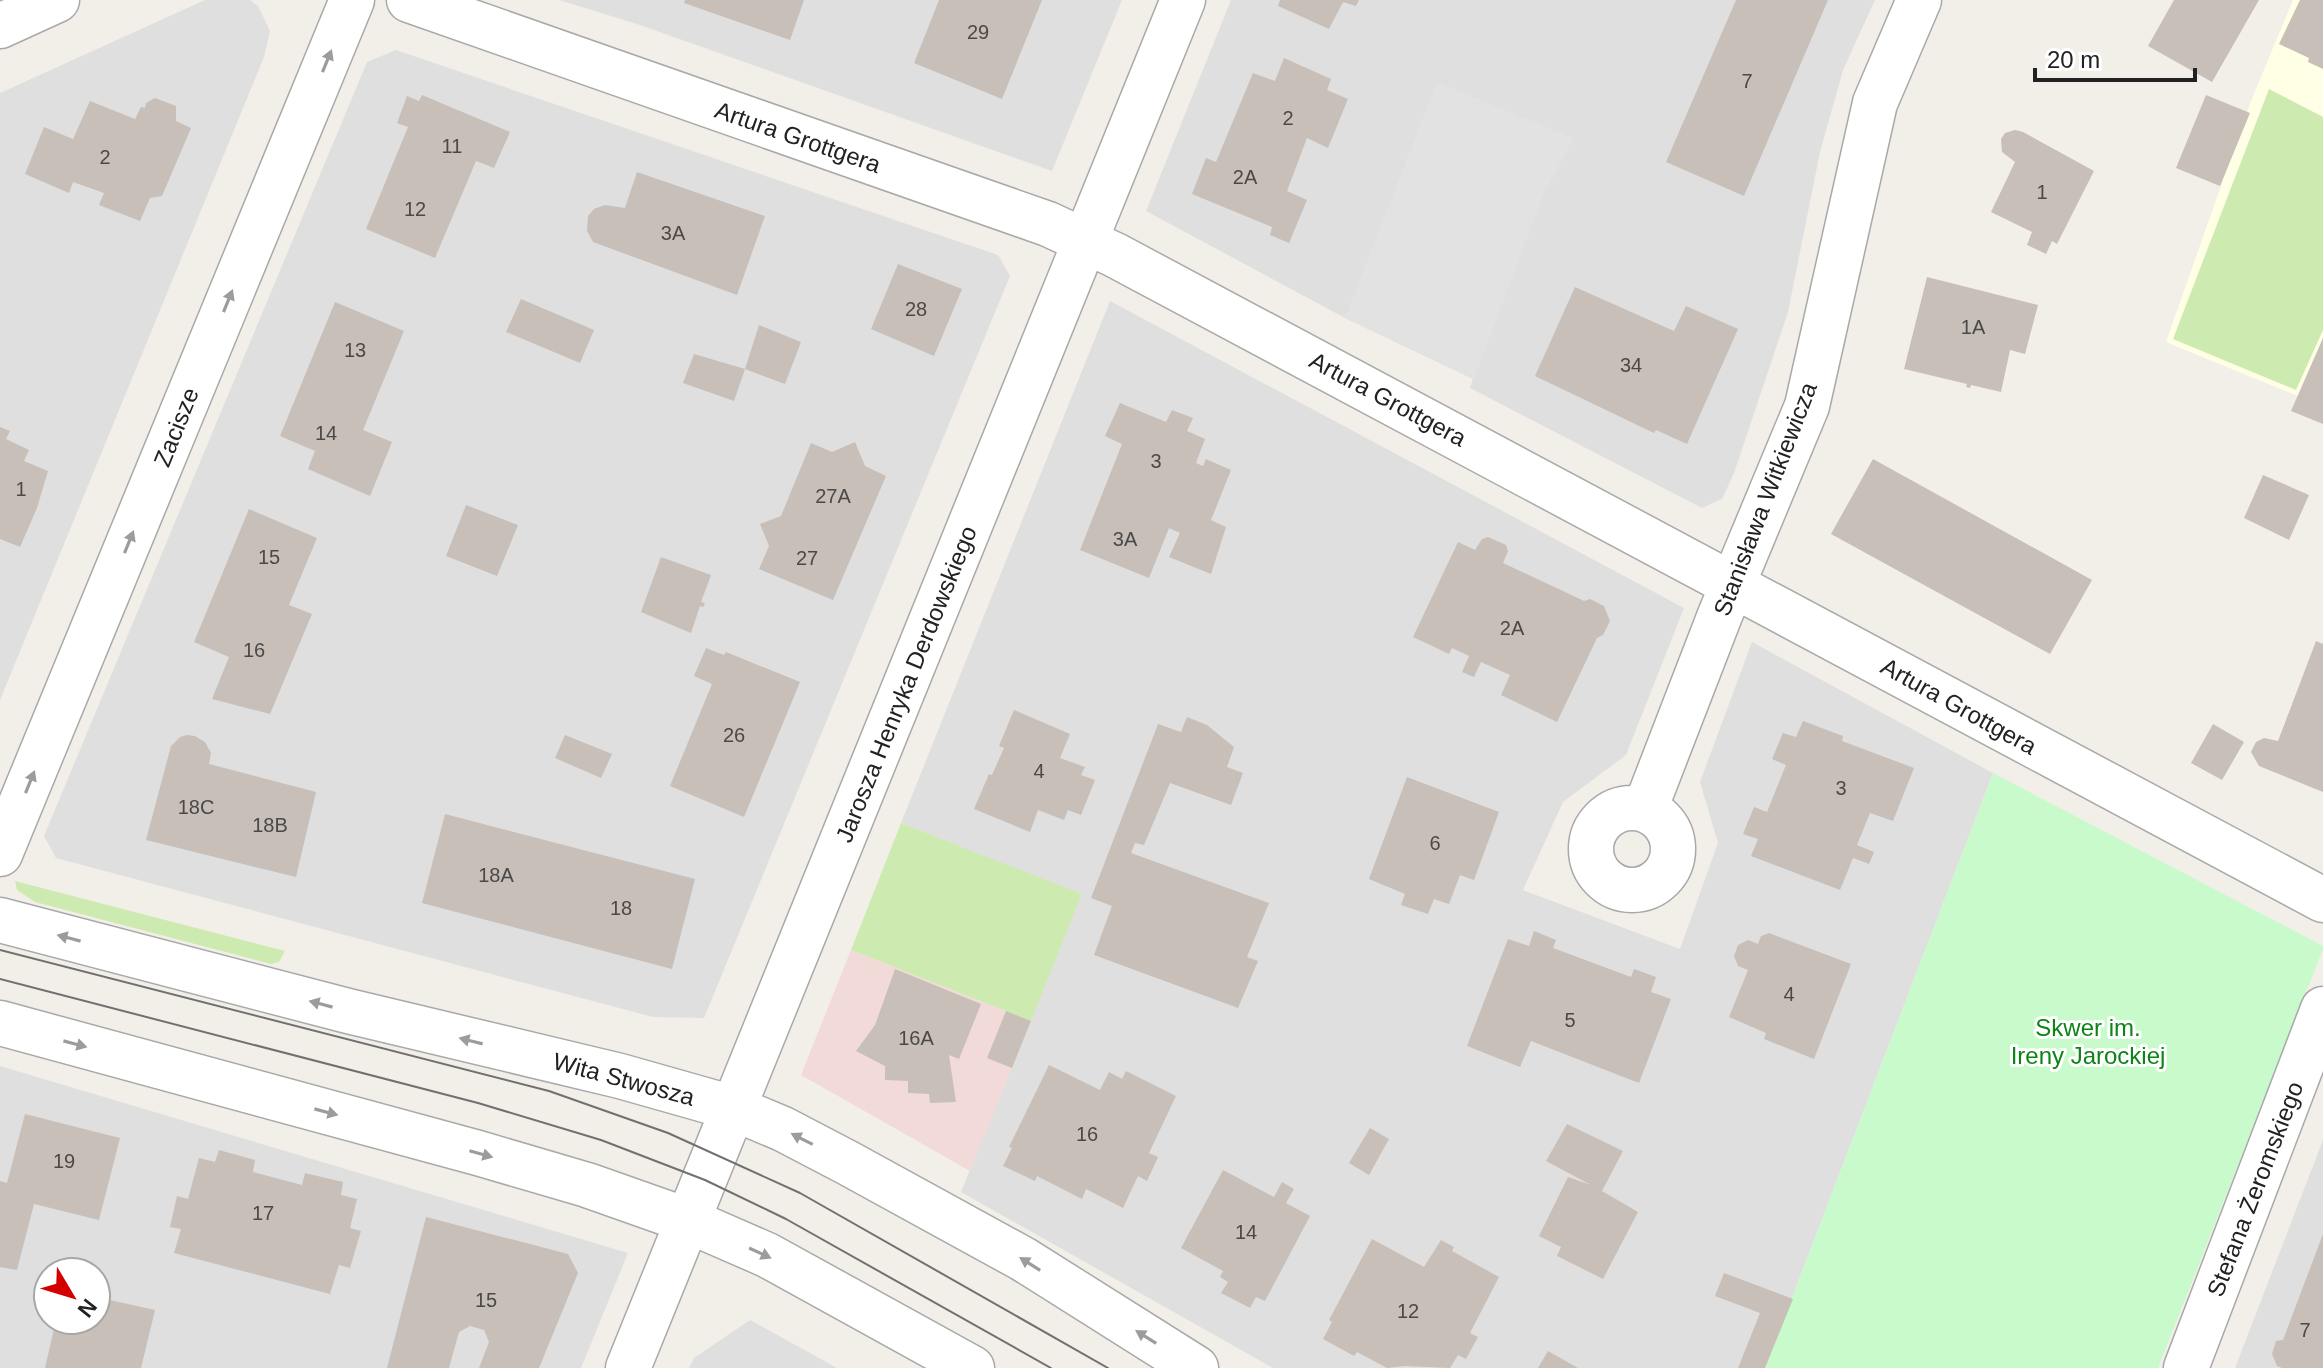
<svg xmlns="http://www.w3.org/2000/svg" width="2323" height="1368" font-family="Arial,sans-serif">
  <style>
    .residential { fill: #e0dfdf; fill-rule: evenodd }
    .commercial { fill: #f2dad9 }
    .education { fill: #ffffe5 }
    .grass { fill: #cdebb0 }
    .park { fill: #c8facc }
    .parking { fill: #e2e2e2 }
    .building { fill: #c7bfb8 }
    .lines { fill: none; stroke-linecap: round; stroke-linejoin: round }
    .street-casing { stroke: #a9a9a9; stroke-width: 47 }
    .street { stroke: #fff; stroke-width: 44 }
    .tram { stroke: #707070; stroke-width: 2 }
    .oneway { fill: #9c9c9c }
    .labels { text-anchor: middle; dominant-baseline: central; stroke-width: 6; stroke-linejoin: round; paint-order: stroke }
    .number-label { font-size: 20px; fill: #4b4948 }
    .street-label { font-size: 24px; fill: #222; stroke: #fff }
    .park-label { font-size: 24px; fill: #0c8416; stroke: #fff }
  </style>
  <rect width="100%" height="100%" fill="#f2efe9"/>
  <!-- residential -->
  <path class="residential" d="M205,0H250L258,6L270,31L264,57L0,700V93Z
    M559,0H1122L1052,171L640,25Z
    M1231,0H1875L1843,70L1820,152L1788,312L1734,473L1722,499L1702,508L1470,388L1473,379L1345,318L1146,211Z
    M396,50L998,255L1010,276L704,1018L653,1017L56,858L44,836L367,62Z
    M1110,301L1684,608L1626,755L1563,802L1523,890L1680,949L1718,843L1700,782L1752,642L1993,773L1765,1368H1273L961,1192L1081,895L901,823Z
    M0,1066L628,1253L581,1368H0ZM48,1272H96V1320H48Z
    M2323,1140V1368H2235Z
    M750,1320L837,1368H689L694,1358Z"/>
  <!-- commercial -->
  <path class="commercial" d="M851,950L1031,1021L970,1171L801,1075Z"/>
  <!-- education -->
  <path class="education" d="M2293,0H2323V338L2298,396L2166,342L2251,101Z"/>
  <!-- grass -->
  <path class="grass" d="M2269,89L2323,117V330L2296,390L2173,339Z
    M901,823L1082,894L1031,1021L851,950Z
    M15,881L285,951L279,962L271,964L35,902L17,890Z"/>
  <!-- park -->
  <path class="park" d="M1993,773L2323,946V949L2158,1368H1765Z"/>
  <!-- parking -->
  <path class="parking" d="M1437,82L1573,138L1542,198L1474,379L1345,318Z"/>
  <!-- building -->
  <path class="building" d="M685,0H804L790,40L684,3Z
    M939,0H1042L1002,99L914,63Z
    M1280,0H1359L1356,6L1343,2L1329,29L1278,6Z
    M1736,0H1828L1744,196L1666,162Z
    M2174,0H2259L2212,82L2148,46Z
    M2300,0H2323V69L2308,62L2309,58L2279,44Z
    M1284,58L1331,79L1327,90L1348,99L1328,148L1307,138L1287,191L1307,200L1289,243L1270,235L1272,227L1192,194L1206,158L1216,162L1253,73L1275,81Z
    M422,95L510,132L494,168L476,161L435,258L366,229L408,127L397,123L407,96L419,101Z
    M2206,95L2250,113L2220,186L2176,168Z
    M155,98L176,106V121L191,128L162,196L150,198L140,221L99,205L104,193L73,182L69,193L25,174L44,127L73,139L90,101L135,119L141,107L145,108L146,103Z
    M2015,130L2023,132L2094,171L2057,244L2052,241L2046,254L2027,245L2032,232L1991,212L2015,162L2002,152L2001,139L2005,133Z
    M637,172L765,216L737,295L593,242L587,231L588,216L594,209L605,205L625,208Z
    M898,264L962,289L934,356L871,329Z
    M1927,277L2038,305L2025,354L2010,350L2001,392L1971,385L1970,388L1966,387L1967,384L1904,369Z
    M1575,287L1674,331L1686,306L1738,329L1687,444L1656,430L1654,433L1535,376Z
    M521,299L594,330L580,363L506,332Z
    M335,302L404,331L363,430L392,442L370,496L308,469L315,451L280,436Z
    M759,325L801,342L785,384L745,369Z
    M2323,338V424L2291,411Z
    M694,354L745,369L734,401L683,383Z
    M1120,403L1166,422L1172,410L1193,418L1187,431L1205,439L1196,463L1203,466L1206,459L1231,470L1211,520L1226,527L1211,574L1169,557L1180,533L1169,528L1149,578L1080,550L1122,444L1105,436Z
    M0,427L10,431L6,439L29,450L24,461L48,471L37,508L20,547L0,539Z
    M855,442L865,466L886,476L833,600L759,569L769,546L760,524L781,516L811,443L832,452Z
    M1873,459L2092,580L2050,654L1831,534Z
    M2263,475L2309,495L2289,540L2244,518Z
    M466,505L518,525L497,576L446,556Z
    M249,509L317,538L289,605L312,614L270,714L212,699L229,657L194,642Z
    M1488,537L1506,545L1508,551L1503,563L1584,601L1590,599L1604,606L1610,621L1603,635L1597,638L1557,722L1501,695L1510,675L1481,662L1474,677L1462,672L1469,656L1452,648L1449,654L1413,637L1458,542L1475,550L1482,539Z
    M661,557L711,575L701,602L705,603L703,607L700,606L691,633L641,612Z
    M2316,641L2323,644V792L2259,766L2251,752L2256,742L2264,738L2278,741Z
    M706,648L724,655L726,652L800,682L744,817L670,786L712,684L694,676Z
    M1014,710L1070,734L1060,758L1085,767L1081,775L1095,780L1081,815L1068,810L1064,820L1038,810L1030,832L974,809L989,774L992,775L1004,748L999,746Z
    M1187,717L1207,725L1234,747L1227,767L1243,773L1231,805L1170,783L1144,845L1135,843L1131,853L1269,903L1247,957L1258,961L1238,1008L1094,955L1112,906L1091,898L1158,724L1181,732Z
    M1803,721L1843,736L1842,741L1914,768L1893,821L1870,813L1857,845L1874,852L1869,864L1853,858L1840,890L1751,856L1758,839L1743,834L1754,807L1767,812L1786,765L1772,759L1783,733L1796,737Z
    M2213,724L2244,742L2222,780L2191,763Z
    M187,735L195,736L205,742L211,753L209,764L316,792L296,877L146,840L171,746L180,737Z
    M565,735L612,754L601,778L555,758Z
    M1407,777L1499,812L1474,880L1460,875L1449,904L1434,899L1428,914L1401,905L1405,894L1369,879Z
    M445,814L695,879L672,969L422,903Z
    M1534,931L1556,940L1553,948L1631,977L1634,969L1656,977L1651,992L1671,999L1639,1083L1531,1041L1520,1067L1467,1046L1508,939L1529,946Z
    M1769,933L1851,964L1814,1059L1764,1039L1766,1033L1729,1017L1748,970L1738,966L1734,956L1738,945L1748,940L1758,944L1761,936Z
    M895,969L981,1004L959,1059L949,1055L956,1102L930,1103L929,1094L908,1093V1081L885,1080V1066L856,1051L875,1025Z
    M1006,1011L1031,1021L1012,1068L987,1058Z
    M1049,1065L1100,1090L1109,1072L1122,1079L1126,1071L1176,1096L1149,1153L1158,1157L1147,1181L1138,1176L1123,1208L1086,1189L1082,1199L1037,1176L1035,1181L1003,1166L1012,1148L1009,1147Z
    M25,1114L120,1138L99,1220L34,1204L17,1270L0,1267V1181L7,1183Z
    M1567,1124L1623,1151L1602,1191L1638,1212L1603,1279L1557,1256L1561,1247L1539,1236L1568,1177L1591,1185L1546,1161Z
    M1370,1128L1389,1139L1369,1175L1349,1163Z
    M219,1150L255,1160L253,1172L302,1185L305,1173L343,1182L341,1195L357,1199L350,1228L361,1231L350,1268L339,1265L330,1294L174,1253L181,1229L170,1227L177,1196L188,1199L199,1158L215,1162Z
    M1223,1170L1274,1197L1282,1182L1294,1189L1286,1203L1310,1216L1265,1301L1256,1297L1250,1308L1221,1293L1228,1282L1220,1277L1223,1271L1181,1248Z
    M426,1217L568,1254L578,1273L539,1368H479L489,1342L484,1330L470,1326L459,1332L449,1368H387Z
    M2323,1234V1368H2282L2277,1366L2272,1354L2276,1341L2283,1340Z
    M1372,1239L1424,1267L1441,1240L1454,1247L1452,1251L1499,1277L1470,1333L1478,1337L1466,1359L1458,1355L1450,1368L1405,1366L1387,1368L1357,1352L1354,1356L1323,1339L1332,1322L1329,1320Z
    M1724,1273L1793,1299L1765,1368H1738L1760,1313L1715,1296Z
    M96,1297L155,1310L141,1368H45L56,1320H96Z
    M1548,1351L1578,1368H1538Z"/>
  <g class="lines">
    <defs>
      <path id="street" d="M409,0L1048,224L1115,255C1519,468 1921,684 2323,900
        M0,26L57,0
        M1591 849a41 41 0 1 1 82 0a41 41 0 1 1-82 0Z
        M1645,809L1720,615L1807,406L1875,103L1919,0
        M0,854L352,0
        M0,920L348,1011L620,1076L733,1108L783,1129L848,1163L1023,1259L1196,1368
        M0,1023L478,1153L587,1185L689,1221L767,1255L972,1368
        M628,1368L1183,0
        M2186,1368L2323,1009"/>
    </defs>
    <!-- street casing -->
    <use href="#street" class="street-casing"/>
    <!-- street -->
    <use href="#street" class="street"/>
    <!-- tram -->
    <path class="tram" d="M0,950L549,1091L668,1133L800,1193L1108,1368
      M0,979L478,1103L601,1140L705,1180L786,1219L1051,1368"/>
  </g>
  <!-- one-way arrows -->
  <defs><path id="oneway-solid" d="M-6-.8H1V-3.2L6.5 0L1 3.2V.8H-6Z" transform="scale(2)"/></defs>
  <g class="oneway">
    <use href="#oneway-solid" transform="translate(327 61) rotate(-68)"/>
    <use href="#oneway-solid" transform="translate(228 301) rotate(-68)"/>
    <use href="#oneway-solid" transform="translate(129 542) rotate(-68)"/>
    <use href="#oneway-solid" transform="translate(30 782) rotate(-68)"/>
    <use href="#oneway-solid" transform="translate(69 938) rotate(-165)"/>
    <use href="#oneway-solid" transform="translate(321 1004) rotate(-165)"/>
    <use href="#oneway-solid" transform="translate(471 1041) rotate(-166)"/>
    <use href="#oneway-solid" transform="translate(75 1044) rotate(15)"/>
    <use href="#oneway-solid" transform="translate(326 1112) rotate(15)"/>
    <use href="#oneway-solid" transform="translate(802 1139) rotate(-153)"/>
    <use href="#oneway-solid" transform="translate(481 1154) rotate(16)"/>
    <use href="#oneway-solid" transform="translate(760 1253) rotate(25)"/>
    <use href="#oneway-solid" transform="translate(1030 1264) rotate(-148)"/>
    <use href="#oneway-solid" transform="translate(1146 1337) rotate(-148)"/>
  </g>
  <g class="labels">
    <!-- number labels -->
    <g class="number-label">
      <text x="978" y="32">29</text>
      <text x="1747" y="81">7</text>
      <text x="1288" y="118">2</text>
      <text x="452" y="146">11</text>
      <text x="105" y="157">2</text>
      <text x="1245" y="177">2A</text>
      <text x="2042" y="192">1</text>
      <text x="415" y="209">12</text>
      <text x="673" y="233">3A</text>
      <text x="916" y="309">28</text>
      <text x="1973" y="327">1A</text>
      <text x="355" y="350">13</text>
      <text x="1631" y="365">34</text>
      <text x="326" y="433">14</text>
      <text x="1156" y="461">3</text>
      <text x="21" y="489">1</text>
      <text x="833" y="496">27A</text>
      <text x="1125" y="539">3A</text>
      <text x="269" y="557">15</text>
      <text x="807" y="558">27</text>
      <text x="1512" y="628">2A</text>
      <text x="254" y="650">16</text>
      <text x="734" y="735">26</text>
      <text x="1039" y="771">4</text>
      <text x="1841" y="788">3</text>
      <text x="196" y="807">18C</text>
      <text x="270" y="825">18B</text>
      <text x="1435" y="843">6</text>
      <text x="496" y="875">18A</text>
      <text x="621" y="908">18</text>
      <text x="1789" y="994">4</text>
      <text x="1570" y="1020">5</text>
      <text x="916" y="1038">16A</text>
      <text x="1087" y="1134">16</text>
      <text x="64" y="1161">19</text>
      <text x="263" y="1213">17</text>
      <text x="1246" y="1232">14</text>
      <text x="486" y="1300">15</text>
      <text x="1408" y="1311">12</text>
      <text x="2305" y="1330">7</text>
    </g>
    <!-- street labels -->
    <g class="street-label">
      <text transform="translate(798 137) rotate(19)">Artura Grottgera</text>
      <text transform="translate(1388 399) rotate(28)">Artura Grottgera</text>
      <text transform="translate(176 427) rotate(-68)">Zacisze</text>
      <text transform="translate(1765 499) rotate(-69)">Stanisława Witkiewicza</text>
      <text transform="translate(906 684) rotate(-68)">Jarosza Henryka Derdowskiego</text>
      <text transform="translate(1959 706) rotate(29)">Artura Grottgera</text>
      <text transform="translate(624 1079) rotate(15)">Wita Stwosza</text>
      <text transform="translate(2255 1189) rotate(-69)">Stefana Żeromskiego</text>
    </g>
    <!-- park labels -->
    <g class="park-label">
      <text x="2088" y="1027">Skwer im.<tspan x="2088" dy="28">Ireny Jarockiej</tspan></text>
    </g>
  </g>
  <!-- north arrow -->
  <g transform="translate(72 1296) rotate(128)"><circle r="38" fill="#ffffff" stroke="#a7a7a7" stroke-width="2"/>
  <path d="M0-6L14 30L0 20L-14 30Z" fill="#d40000"/>
  <text y="-12" font-size="22" font-weight="bold" text-anchor="middle" fill="#222222">N</text>
  </g>
  <!-- scale -->
  <path d="M2035 68v12h160v-12" fill="none" stroke="#222222" stroke-width="4"/>
  <text x="2047" y="68" font-size="24" fill="#222222" stroke="#ffffff" stroke-width="6" paint-order="stroke">20 m</text>
</svg>
